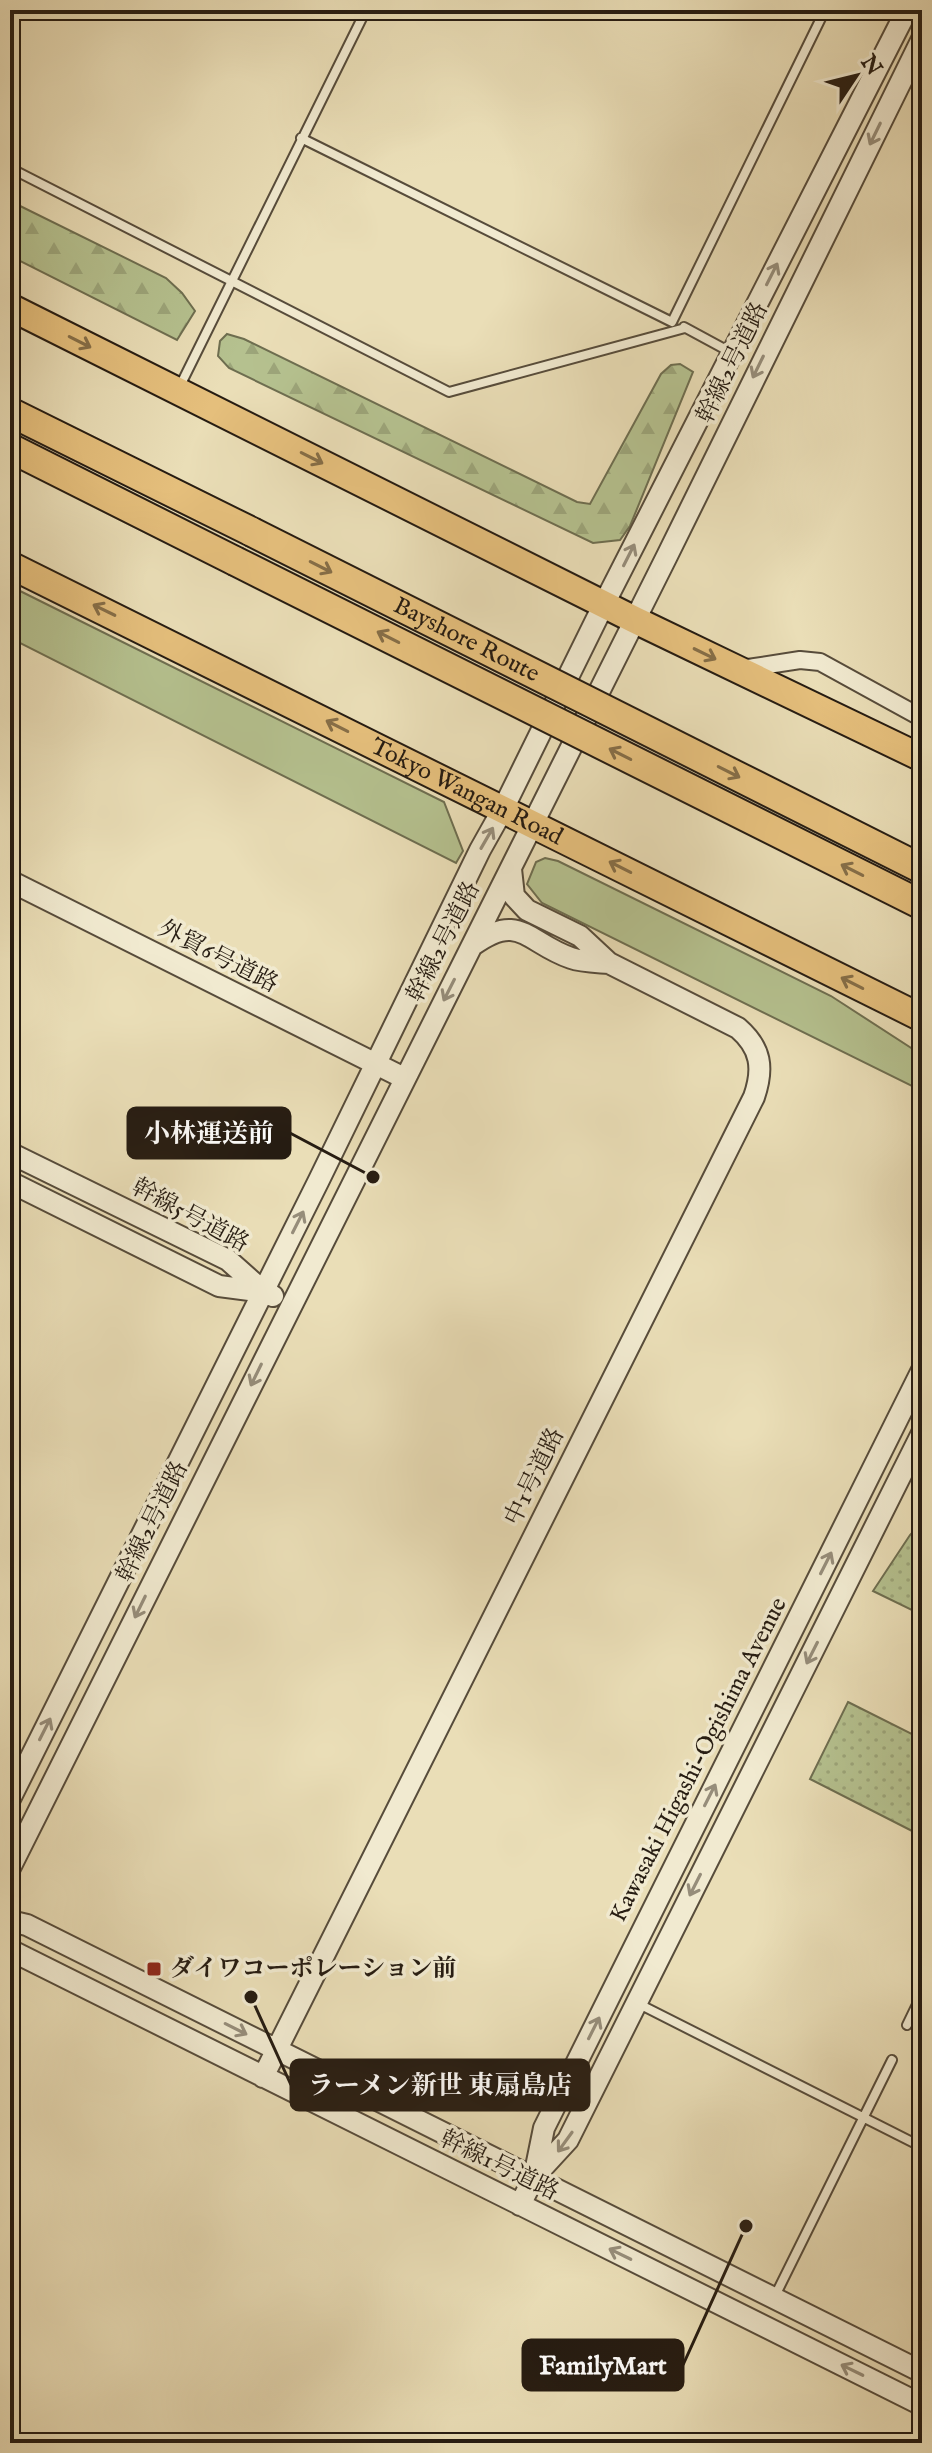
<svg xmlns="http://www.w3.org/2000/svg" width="932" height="2453" font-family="'IM FELL English','Noto Serif JP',serif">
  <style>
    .green { fill: #b5c18f; stroke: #6e6e50; stroke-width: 2 }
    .forest { fill: url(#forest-firs); stroke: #6e6e50; stroke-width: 2 }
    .park { fill: url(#park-dots); stroke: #6e6e50; stroke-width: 2 }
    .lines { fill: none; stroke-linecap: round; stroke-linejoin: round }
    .service-casing { stroke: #574c3b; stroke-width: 12 }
    .minor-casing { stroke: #574c3b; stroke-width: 20 }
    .tertiary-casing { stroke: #574c3b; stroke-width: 24 }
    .trunk-casing { stroke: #261c12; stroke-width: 30 }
    .motorway-casing { stroke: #261c12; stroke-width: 32 }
    .service { stroke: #f1ead0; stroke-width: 8 }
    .minor { stroke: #f1ead0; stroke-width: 16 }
    .tertiary { stroke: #f1ead0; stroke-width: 20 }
    .trunk { stroke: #e5bf7c; stroke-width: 26 }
    .motorway { stroke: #e5bf7c; stroke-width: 28 }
    .motorway-bridge-casing { stroke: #261c12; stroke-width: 32; stroke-linecap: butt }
    .motorway-bridge { stroke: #e5bf7c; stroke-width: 28 }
    .oneway { stroke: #968d7a }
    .oneway2 { stroke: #866e47 }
    .poi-dot { fill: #8f2418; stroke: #f1ead0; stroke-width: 3 }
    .labels { text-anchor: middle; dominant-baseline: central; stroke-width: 7; stroke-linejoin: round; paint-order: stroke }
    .street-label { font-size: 24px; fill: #261c12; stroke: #f1ead0 }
    .poi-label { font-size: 24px; font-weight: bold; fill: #261c12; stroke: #f1ead0; text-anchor: start }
    .leader { fill: none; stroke: #261c12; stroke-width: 3 }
    .callout-dot { fill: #261c12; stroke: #f1ead0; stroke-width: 3 }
    .callout { fill: #261c12; stroke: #261c12; stroke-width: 3 }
    .callout-label { font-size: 26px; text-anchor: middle; font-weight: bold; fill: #fff }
  </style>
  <defs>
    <pattern id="forest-firs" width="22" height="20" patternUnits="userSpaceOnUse" patternTransform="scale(2)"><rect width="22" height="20" fill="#b5c18f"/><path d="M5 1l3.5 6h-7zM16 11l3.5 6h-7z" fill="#9ca57a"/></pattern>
    <pattern id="park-dots" width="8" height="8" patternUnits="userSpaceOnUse" patternTransform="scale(2)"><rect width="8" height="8" fill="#b5c18f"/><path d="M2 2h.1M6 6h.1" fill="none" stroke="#9ca57a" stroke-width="1.8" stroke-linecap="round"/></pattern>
  </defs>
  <rect width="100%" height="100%" fill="#eadeb7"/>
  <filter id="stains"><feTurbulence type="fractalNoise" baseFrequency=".0025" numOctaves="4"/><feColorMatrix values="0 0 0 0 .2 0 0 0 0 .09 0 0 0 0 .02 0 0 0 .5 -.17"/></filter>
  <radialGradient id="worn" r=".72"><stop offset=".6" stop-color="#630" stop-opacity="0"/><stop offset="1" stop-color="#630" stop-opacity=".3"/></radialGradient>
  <!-- green -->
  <path class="green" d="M10,586L444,802L463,851L456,863L10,638Z
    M545,858L558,861L831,996L922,1055V1091L542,903L527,884L536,862Z"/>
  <!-- forest -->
  <path class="forest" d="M10,201L166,278L182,293L195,311L177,340L10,256Z
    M227,334L244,339L577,502L590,504L661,374L671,365L680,364L693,372L630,526L620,540L593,543L229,368L218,356L220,341Z"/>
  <!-- park -->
  <path class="park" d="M922,1522V1615L873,1591L910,1535Z
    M848,1702L922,1739V1836L810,1779Z"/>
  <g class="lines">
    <defs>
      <path id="service" d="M301,138L672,322L825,10
        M10,168L449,392L685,328
        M684,327L732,353
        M180,386L366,10
        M637,2003L922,2147
        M907,2025L922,1994
        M775,2296L892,2060"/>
      <path id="minor" d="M741,669L800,660L820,662L922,718"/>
      <path id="tertiary" d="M10,881L404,1078
        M473,945C520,911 527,943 571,958C582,962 597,962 609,963
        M10,1153L228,1260L264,1292L273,1296
        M10,1182L219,1286L264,1292
        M10,1799L319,1180L480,850L503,809L604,604L907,10
        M10,1868L667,556L922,39
        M10,1921L27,1925L922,2372
        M10,1950L922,2405
        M263,2077L754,1097C764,1068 761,1048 738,1028L609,963L580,936L527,910L514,896L511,869
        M534,2177L568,2140L922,1433
        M520,2205L534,2177L544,2128L922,1370"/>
      <g id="trunk">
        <path d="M10,307L635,620L922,758"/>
        <path id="s1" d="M10,565L922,1018"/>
      </g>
      <path id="motorway" d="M10,412L252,532
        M10,448L235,561"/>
    </defs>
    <!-- service casing -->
    <use href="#service" class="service-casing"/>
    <!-- minor casing -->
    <use href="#minor" class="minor-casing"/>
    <!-- tertiary casing -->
    <use href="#tertiary" class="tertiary-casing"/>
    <!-- trunk casing -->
    <use href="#trunk" class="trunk-casing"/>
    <!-- motorway casing -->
    <use href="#motorway" class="motorway-casing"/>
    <!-- service -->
    <use href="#service" class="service"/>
    <!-- minor -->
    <use href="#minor" class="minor"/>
    <!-- tertiary -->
    <use href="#tertiary" class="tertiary"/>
    <!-- trunk -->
    <use href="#trunk" class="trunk"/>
    <!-- motorway -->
    <use href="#motorway" class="motorway"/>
    <defs>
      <g id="motorway-bridge">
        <path id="s2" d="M252,532L922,869"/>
        <path d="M235,561L922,905"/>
      </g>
    </defs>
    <!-- motorway-bridge casing -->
    <use href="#motorway-bridge" class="motorway-bridge-casing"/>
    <!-- motorway-bridge -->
    <use href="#motorway-bridge" class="motorway-bridge"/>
  </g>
  <!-- one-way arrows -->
  <defs><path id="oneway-shaft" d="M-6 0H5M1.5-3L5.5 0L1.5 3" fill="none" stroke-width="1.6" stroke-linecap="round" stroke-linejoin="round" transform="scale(2)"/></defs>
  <g class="oneway">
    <use href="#oneway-shaft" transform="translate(875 134) rotate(116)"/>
    <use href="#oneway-shaft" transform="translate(772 274) rotate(-63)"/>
    <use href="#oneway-shaft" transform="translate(758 367) rotate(116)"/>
    <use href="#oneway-shaft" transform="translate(629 555) rotate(-63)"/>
    <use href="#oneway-shaft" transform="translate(487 838) rotate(-60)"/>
    <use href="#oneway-shaft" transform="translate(449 990) rotate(117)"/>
    <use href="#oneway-shaft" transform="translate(298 1222) rotate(-63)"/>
    <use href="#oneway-shaft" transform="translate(256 1375) rotate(116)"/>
    <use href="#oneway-shaft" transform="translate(826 1563) rotate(-63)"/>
    <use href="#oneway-shaft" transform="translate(140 1607) rotate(116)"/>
    <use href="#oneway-shaft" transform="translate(812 1653) rotate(117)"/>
    <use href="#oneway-shaft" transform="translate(45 1729) rotate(-63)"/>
    <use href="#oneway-shaft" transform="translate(710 1795) rotate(-63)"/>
    <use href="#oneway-shaft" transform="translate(695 1885) rotate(117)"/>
    <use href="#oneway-shaft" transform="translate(594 2028) rotate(-63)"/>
    <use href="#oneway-shaft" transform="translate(236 2029) rotate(27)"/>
    <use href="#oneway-shaft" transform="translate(565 2142) rotate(126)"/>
    <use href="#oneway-shaft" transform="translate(620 2254) rotate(-154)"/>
    <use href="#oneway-shaft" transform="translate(852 2370) rotate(-154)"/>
  </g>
  <g class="oneway2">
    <use href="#oneway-shaft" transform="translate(80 342) rotate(27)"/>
    <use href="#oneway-shaft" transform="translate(312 458) rotate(27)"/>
    <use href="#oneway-shaft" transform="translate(321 567) rotate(27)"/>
    <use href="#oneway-shaft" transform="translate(104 610) rotate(-154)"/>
    <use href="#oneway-shaft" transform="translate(388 637) rotate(-153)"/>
    <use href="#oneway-shaft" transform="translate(705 654) rotate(26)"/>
    <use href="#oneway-shaft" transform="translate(337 726) rotate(-153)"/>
    <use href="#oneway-shaft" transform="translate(620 754) rotate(-153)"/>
    <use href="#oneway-shaft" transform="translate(729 772) rotate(27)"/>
    <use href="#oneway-shaft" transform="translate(620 867) rotate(-153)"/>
    <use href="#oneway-shaft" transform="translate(852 870) rotate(-153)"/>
    <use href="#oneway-shaft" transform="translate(852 983) rotate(-153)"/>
  </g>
  <!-- markers -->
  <rect class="poi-dot" x="146" y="1961" width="16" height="16" rx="4"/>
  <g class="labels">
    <!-- street labels -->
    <g class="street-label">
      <text transform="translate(733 363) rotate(-64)">幹線2号道路</text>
      <text stroke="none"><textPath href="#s2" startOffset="240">Bayshore Route</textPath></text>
      <text stroke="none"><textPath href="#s1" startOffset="510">Tokyo Wangan Road</textPath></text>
      <text transform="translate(444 942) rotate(-63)">幹線2号道路</text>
      <text transform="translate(218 957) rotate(27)">外貿6号道路</text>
      <text transform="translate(190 1216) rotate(28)">幹線5号道路</text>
      <text transform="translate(535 1477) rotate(-64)">中1号道路</text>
      <text transform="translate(153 1522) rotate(-64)">幹線2号道路</text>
      <text transform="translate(699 1760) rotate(-63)">Kawasaki Higashi-Ogishima Avenue</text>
      <text transform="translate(499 2166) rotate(26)">幹線1号道路</text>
    </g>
    <!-- poi labels -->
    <g class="poi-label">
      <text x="170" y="1969">ダイワコーポレーション前</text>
    </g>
  </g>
  <!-- callouts -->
  <path class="leader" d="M373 1177L290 1133M251 1997L291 2085M746 2226L683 2365"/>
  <g class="callout-dot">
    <circle cx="373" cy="1177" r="8"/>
    <circle cx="251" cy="1997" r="8"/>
    <circle cx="746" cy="2226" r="8"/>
  </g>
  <g class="callout">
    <rect x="128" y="1108" width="162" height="50" rx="8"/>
    <rect x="291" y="2060" width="298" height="50" rx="8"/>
    <rect x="523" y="2340" width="160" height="50" rx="8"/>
  </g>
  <g class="callout-label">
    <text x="209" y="1142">小林運送前</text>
    <text x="440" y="2094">ラーメン新世 東扇島店</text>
    <text x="603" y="2374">FamilyMart</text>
  </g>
  <!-- margin -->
  <rect width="932" height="2453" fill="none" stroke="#eadeb7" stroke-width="40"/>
  <rect x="12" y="12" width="908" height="2429" fill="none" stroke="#261c12" stroke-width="4"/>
  <rect x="20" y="20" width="892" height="2413" fill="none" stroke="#261c12" stroke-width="2"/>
  <!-- north arrow -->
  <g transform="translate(856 76) rotate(55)" stroke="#f1ead0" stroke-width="6" paint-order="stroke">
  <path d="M0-6L14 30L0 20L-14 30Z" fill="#261c12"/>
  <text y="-12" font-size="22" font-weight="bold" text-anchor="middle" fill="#261c12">N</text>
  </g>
  <rect width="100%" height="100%" filter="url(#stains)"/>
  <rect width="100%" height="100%" fill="url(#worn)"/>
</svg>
